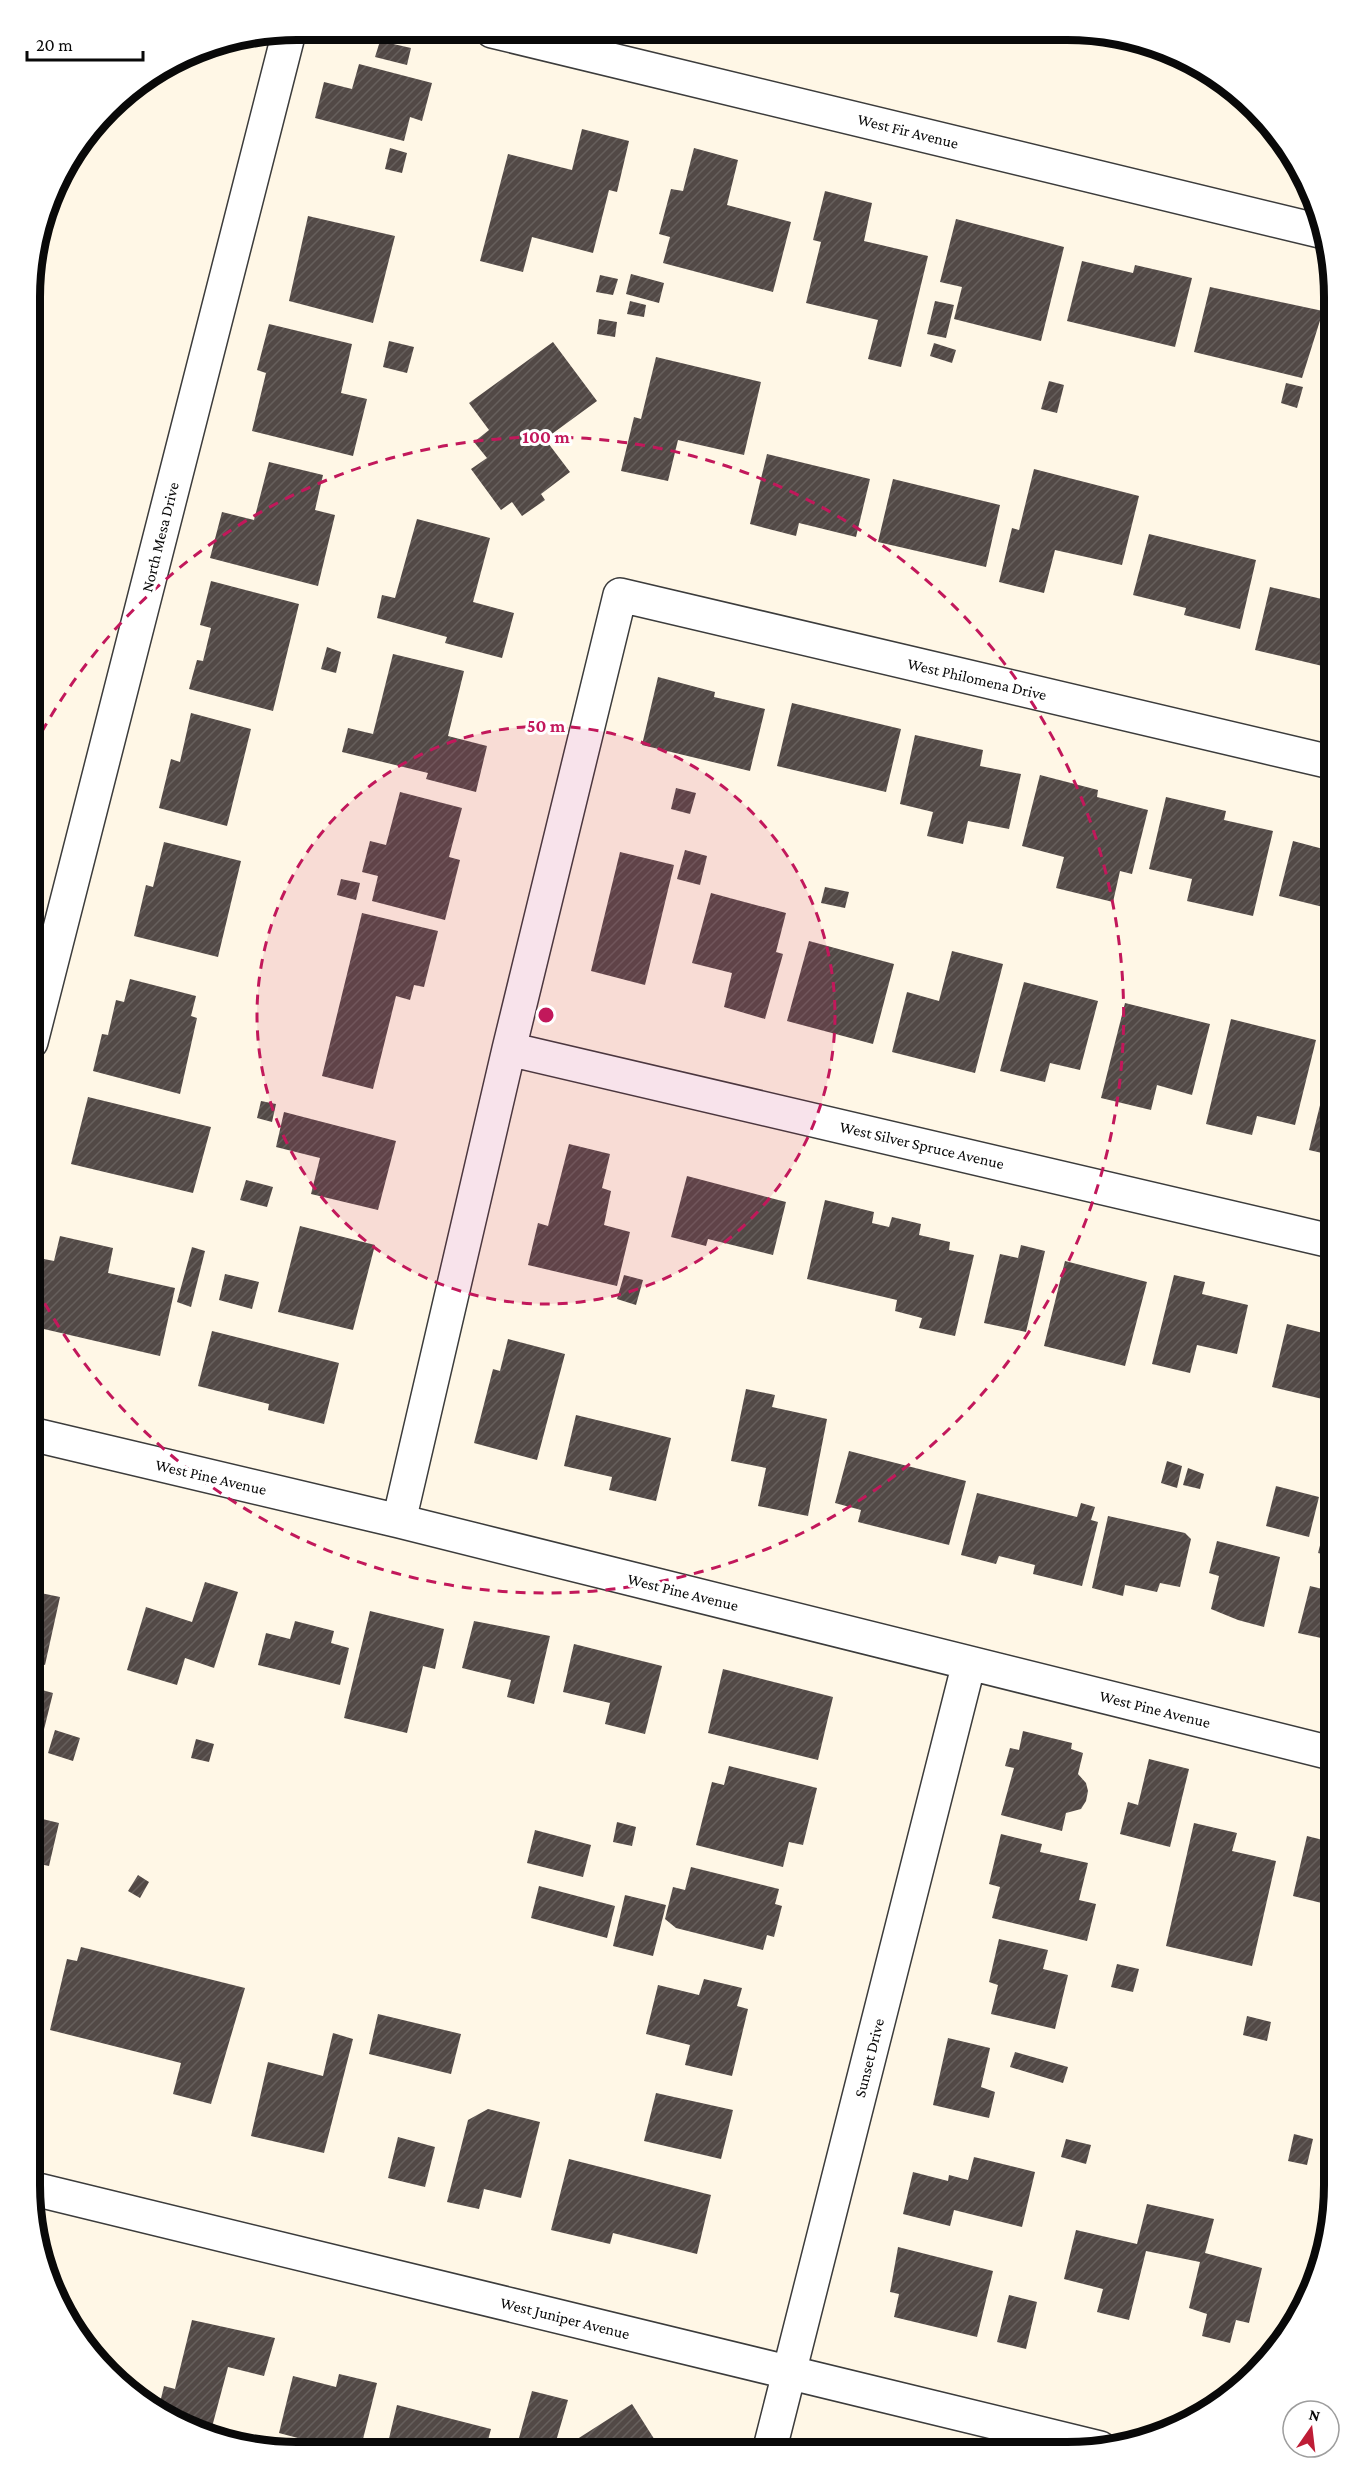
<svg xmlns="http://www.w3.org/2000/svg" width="1365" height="2483" font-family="'Crimson Pro',serif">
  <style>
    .forest { fill: url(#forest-firs) }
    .building { fill: url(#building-hatch) }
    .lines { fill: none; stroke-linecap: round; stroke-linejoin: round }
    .minor-casing { stroke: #3c3c3c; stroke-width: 36 }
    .minor { stroke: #fff; stroke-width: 33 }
    .ring { fill: none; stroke: #c2185b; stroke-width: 3; stroke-dasharray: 10 8 }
    .labels { text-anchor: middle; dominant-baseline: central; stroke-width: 6; stroke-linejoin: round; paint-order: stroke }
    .street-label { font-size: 16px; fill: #090909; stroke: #fff }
    .rim { fill: none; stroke: #090909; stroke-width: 8 }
    .centre { fill: #c2185b; stroke: #fff; stroke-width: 3 }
    .ring-label { font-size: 18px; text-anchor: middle; font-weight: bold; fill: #c2185b; stroke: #fff; stroke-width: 6; stroke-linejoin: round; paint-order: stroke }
  </style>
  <defs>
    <pattern id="forest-firs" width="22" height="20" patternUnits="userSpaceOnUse" patternTransform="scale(1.5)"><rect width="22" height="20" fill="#b9db8e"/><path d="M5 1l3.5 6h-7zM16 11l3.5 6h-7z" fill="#9ebb79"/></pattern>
    <pattern id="building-hatch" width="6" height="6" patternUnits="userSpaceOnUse" patternTransform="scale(1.5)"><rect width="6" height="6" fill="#524946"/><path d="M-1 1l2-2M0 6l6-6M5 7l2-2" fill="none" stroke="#665f5c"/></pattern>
  </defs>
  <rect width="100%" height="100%" fill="#fff7e6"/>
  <!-- forest -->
  <path class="forest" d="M1120,35L1186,57L1215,77L1142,53Z"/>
  <!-- building -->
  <path class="building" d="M380,41L411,48L407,65L375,57Z
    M359,64L432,83L422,121L410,117L404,141L315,118L324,82L352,89Z
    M582,129L629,141L617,192L609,190L593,253L532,237L523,272L480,261L508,154L572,170Z
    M390,148L407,153L402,173L385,169Z
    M694,148L738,160L727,205L791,222L773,292L663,263L670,237L659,234L671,189L683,191Z
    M825,191L872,203L864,241L928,256L901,367L868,359L878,320L806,303L821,242L813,240Z
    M308,216L395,236L373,323L289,301Z
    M956,219L1064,247L1041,341L954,319L962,287L940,282Z
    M1082,261L1133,273L1135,265L1192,278L1175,347L1067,321Z
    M631,274L664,283L659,303L626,294Z
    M600,275L618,279L613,295L596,292Z
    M1210,287L1323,311L1302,378L1194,352Z
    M630,301L646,305L644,317L627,314Z
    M935,301L954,305L946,338L927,334Z
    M599,319L617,322L615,337L597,334Z
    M269,324L352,344L341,393L367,399L353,456L252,431L266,373L257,370Z
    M1334,329H1335V377L1323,374Z
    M389,341L414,347L407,373L383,367Z
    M553,342L597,401L545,439L570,472L541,494L545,500L522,516L512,502L501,510L471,469L487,458L474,442L489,430L469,403Z
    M934,343L956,350L952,363L930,356Z
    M656,357L761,382L744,455L678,440L668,481L621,471L634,417L641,419Z
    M1049,381L1064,385L1057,413L1041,409Z
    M1286,383L1303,387L1297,408L1281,403Z
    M767,454L870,479L856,537L799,523L796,536L750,524Z
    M269,462L323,475L315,510L335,515L318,586L210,558L222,512L254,520Z
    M1034,469L1139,496L1122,565L1055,550L1044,593L999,582L1012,528L1019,530Z
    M893,479L1000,505L986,567L878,542Z
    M417,519L490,538L473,602L514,613L502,658L445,643L447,637L377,618L382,595L395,598Z
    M1149,534L1256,560L1240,629L1184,615L1186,608L1133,595Z
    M211,581L299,604L273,711L189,689L197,660L203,661L211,628L200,625Z
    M1270,587L1335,602V669L1255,650Z
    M327,647L341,652L336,673L321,669Z
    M393,654L464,671L448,736L487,746L476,792L426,779L428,773L342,752L348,728L373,734Z
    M658,677L715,692L714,697L765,709L750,771L642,745Z
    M792,703L901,729L886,792L777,766Z
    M191,713L251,729L227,826L159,808L171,759L180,762Z
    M915,735L983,750L980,766L1021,774L1009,829L968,821L963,844L927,836L933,812L900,804Z
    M1040,775L1098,790L1097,797L1148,810L1132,874L1120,871L1113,902L1056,888L1064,857L1022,846Z
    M676,788L696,793L690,814L671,809Z
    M400,792L462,808L449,857L460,860L445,920L372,901L378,876L362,872L370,841L386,845Z
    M1166,797L1226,811L1224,820L1273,831L1253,916L1187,901L1192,879L1149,869Z
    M1329,840L1335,841V910L1279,896L1293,841L1327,850Z
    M164,842L241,861L218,957L134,936L146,885L153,887Z
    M685,850L707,856L700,885L677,879Z
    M620,852L674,865L645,985L591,971Z
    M341,879L360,883L356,900L337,895Z
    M825,887L849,892L845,908L821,903Z
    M711,893L786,913L776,952L783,954L765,1019L724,1007L732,973L692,963Z
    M362,913L438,931L424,987L414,985L410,1000L396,996L373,1089L322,1076Z
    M809,941L894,964L873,1044L787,1021Z
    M952,951L1003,964L975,1073L892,1052L907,992L939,1001Z
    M130,979L196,996L191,1016L197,1018L180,1094L93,1071L102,1034L108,1035L116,1000L124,1002Z
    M1024,982L1098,1001L1080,1070L1050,1063L1045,1082L1000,1071Z
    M1125,1003L1210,1024L1192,1095L1157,1085L1151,1110L1101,1098Z
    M1231,1019L1316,1040L1295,1125L1257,1116L1252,1135L1206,1124Z
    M88,1097L211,1127L193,1193L71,1164Z
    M1322,1097L1335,1100V1156L1309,1150Z
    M261,1101L276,1104L272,1122L257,1118Z
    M284,1112L396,1141L378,1210L311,1194L320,1158L276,1147Z
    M569,1144L610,1154L602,1188L611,1191L604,1225L630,1232L617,1286L528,1265L538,1223L548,1226Z
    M687,1176L786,1202L773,1255L708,1239L706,1246L671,1237Z
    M246,1180L273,1187L267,1207L240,1200Z
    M825,1200L874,1212L872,1223L889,1227L892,1217L921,1224L919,1235L950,1242L949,1250L974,1255L955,1336L919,1328L922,1318L895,1311L897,1300L807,1279Z
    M300,1226L375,1245L353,1330L278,1312Z
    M60,1236L113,1248L108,1273L175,1288L160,1356L31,1326V1270L34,1257L54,1261Z
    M1021,1245L1045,1251L1026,1332L984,1323L1000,1254L1018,1258Z
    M192,1247L205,1251L191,1307L177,1302Z
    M1065,1261L1147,1282L1125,1366L1044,1346Z
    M225,1274L259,1282L252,1309L219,1300Z
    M624,1275L643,1280L636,1305L617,1299Z
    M1174,1275L1205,1282L1202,1294L1248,1305L1237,1354L1197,1345L1190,1373L1152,1364Z
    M1287,1324L1335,1336V1402L1272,1387Z
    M212,1331L339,1363L324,1424L268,1410L269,1404L198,1386Z
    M508,1339L565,1354L537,1460L474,1443L493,1369L500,1371Z
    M746,1389L775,1395L772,1407L827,1419L808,1516L758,1506L766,1468L731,1461Z
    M576,1415L671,1438L656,1501L609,1490L612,1477L564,1466Z
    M849,1451L966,1481L949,1545L858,1522L861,1510L835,1503Z
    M1167,1461L1182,1466L1177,1488L1161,1483Z
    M1188,1468L1204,1474L1200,1489L1183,1485Z
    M1276,1486L1319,1497L1309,1537L1266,1526Z
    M977,1493L1077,1517L1081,1503L1095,1507L1091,1520L1098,1522L1082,1586L1033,1574L1035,1565L999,1556L996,1564L961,1555Z
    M1330,1507L1335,1509V1557L1318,1553Z
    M1108,1516L1185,1533L1191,1539L1180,1587L1160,1583L1157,1592L1125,1585L1123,1596L1092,1588Z
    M31,1529L41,1531L32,1572H31Z
    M1217,1541L1280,1557L1264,1627L1238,1620L1211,1609L1219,1576L1209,1573Z
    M205,1582L238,1592L214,1668L185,1658L177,1685L127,1670L146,1607L192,1622Z
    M1310,1586L1335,1592V1641L1298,1633Z
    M31,1591L60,1597L45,1665L31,1662Z
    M370,1611L444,1629L435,1669L423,1666L407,1733L344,1718Z
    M295,1621L334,1631L331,1643L349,1648L340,1685L258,1665L266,1633L290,1639Z
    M474,1621L550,1636L534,1704L507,1697L511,1680L462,1668Z
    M574,1644L662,1666L645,1734L605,1724L610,1703L563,1692Z
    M723,1669L833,1697L818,1760L708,1733Z
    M31,1687L53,1693L31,1782L30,1781Z
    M55,1730L80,1738L73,1761L48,1753Z
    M1023,1731L1072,1743L1071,1749L1083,1753L1078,1774L1086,1783L1088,1791L1086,1801L1081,1809L1066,1813L1062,1831L1001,1815L1014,1768L1005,1766L1010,1748L1019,1750Z
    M196,1739L214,1744L209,1762L191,1758Z
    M1149,1759L1189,1769L1170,1847L1120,1834L1128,1802L1138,1805Z
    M729,1766L817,1788L803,1845L789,1842L783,1867L696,1845L712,1782L724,1785Z
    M30,1816L59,1823L49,1866L30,1862Z
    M617,1822L636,1827L632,1846L613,1842Z
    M1194,1823L1237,1833L1232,1851L1276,1861L1252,1966L1166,1946Z
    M535,1830L591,1845L583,1877L527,1863Z
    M1001,1834L1042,1844L1040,1852L1088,1863L1079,1900L1096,1904L1087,1941L992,1918L1000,1887L989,1884Z
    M1307,1836L1335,1843L1334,1906L1293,1896Z
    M691,1867L779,1889L775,1904L782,1906L774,1937L767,1935L763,1950L676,1928L665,1919L673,1887L685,1890Z
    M138,1875L149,1882L140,1898L128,1891Z
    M539,1886L615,1906L607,1938L531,1918Z
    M625,1895L666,1905L653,1956L613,1946Z
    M999,1939L1048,1950L1043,1969L1068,1975L1055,2029L991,2014L998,1985L989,1982Z
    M81,1947L245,1988L211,2104L173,2094L181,2063L50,2030L67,1959L77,1961Z
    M1117,1964L1139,1969L1133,1992L1111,1987Z
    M704,1979L742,1988L737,2006L748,2009L732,2076L685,2065L690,2045L646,2034L658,1985L699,1995Z
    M378,2014L461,2034L451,2074L369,2054Z
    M1247,2016L1271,2022L1267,2041L1243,2035Z
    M333,2033L353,2039L324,2153L251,2136L268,2062L323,2076Z
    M948,2038L990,2048L981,2087L995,2092L989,2118L933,2105Z
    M1015,2052L1068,2067L1063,2083L1010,2067Z
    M656,2093L733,2110L721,2159L644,2141Z
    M488,2109L540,2122L521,2198L484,2189L479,2209L447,2202L468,2120Z
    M1294,2134L1313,2139L1307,2165L1288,2161Z
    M398,2137L435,2147L425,2187L388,2178Z
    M1066,2139L1091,2145L1086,2164L1061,2157Z
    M1325,2145L1334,2147V2162L1322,2159Z
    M974,2157L1035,2172L1022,2227L954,2210L950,2226L903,2214L913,2172L948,2181L949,2175L968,2180Z
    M569,2159L711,2195L697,2254L613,2233L610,2244L551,2230Z
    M1147,2204L1214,2219L1205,2253L1262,2268L1249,2323L1236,2320L1230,2343L1202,2336L1207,2314L1189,2308L1200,2262L1146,2251L1129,2320L1097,2312L1103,2289L1064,2279L1076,2230L1137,2244Z
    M898,2247L993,2271L977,2337L894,2317L899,2294L890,2292Z
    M1009,2295L1037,2302L1026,2349L997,2342Z
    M1283,2318L1296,2321L1274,2354Z
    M192,2320L275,2338L264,2376L228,2367L212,2427L182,2420L181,2426L158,2411L164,2386L175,2389Z
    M339,2374L377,2383L360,2451H347L279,2433L293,2376L336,2387Z
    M532,2391L568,2400L554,2448L519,2438Z
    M632,2404L658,2445L648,2452H557Z
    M397,2405L491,2429L485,2451H386Z"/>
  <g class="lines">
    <defs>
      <path id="minor" d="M492,31L1324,232
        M31,1042L289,32
        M509,1049L1335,1242
        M31,1434L399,1521L1335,1754
        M399,1521L509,1049L620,595L1335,763
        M30,2188L1100,2448
        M769,2452L969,1663"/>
    </defs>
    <!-- minor casing -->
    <use href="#minor" class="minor-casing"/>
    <!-- minor -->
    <use href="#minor" class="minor"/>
  </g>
  <!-- distance rings -->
  <circle cx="546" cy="1015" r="289" fill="#c2185b" fill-opacity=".12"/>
  <g class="ring">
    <circle cx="546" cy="1015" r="289"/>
    <path d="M33 748A578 578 0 1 1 33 1282"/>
  </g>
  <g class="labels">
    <!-- street labels -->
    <g class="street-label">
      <text transform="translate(908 131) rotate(14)">West Fir Avenue</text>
      <text transform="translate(160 537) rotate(-76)">North Mesa Drive</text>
      <text transform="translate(977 679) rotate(13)">West Philomena Drive</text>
      <text transform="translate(922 1145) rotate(13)">West Silver Spruce Avenue</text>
      <text transform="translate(211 1477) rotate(13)">West Pine Avenue</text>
      <text transform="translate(683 1592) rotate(14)">West Pine Avenue</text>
      <text transform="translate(1155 1709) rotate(14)">West Pine Avenue</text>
      <text transform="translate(869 2058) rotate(-76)">Sunset Drive</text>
      <text transform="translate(565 2318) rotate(14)">West Juniper Avenue</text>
    </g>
  </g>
  <!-- crop -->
  <path d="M0 0H1365V2483H0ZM297 40H1067A257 257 0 0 1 1324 297V2185A257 257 0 0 1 1067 2442H297A257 257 0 0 1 40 2185V297A257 257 0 0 1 297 40Z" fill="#fff" fill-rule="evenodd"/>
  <path class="rim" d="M297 40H1067A257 257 0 0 1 1324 297V2185A257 257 0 0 1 1067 2442H297A257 257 0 0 1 40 2185V297A257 257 0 0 1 297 40Z"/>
  <circle cx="546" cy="1015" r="9" class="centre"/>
  <g class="ring-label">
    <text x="546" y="443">100 m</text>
    <text x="546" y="732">50 m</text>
  </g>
  <!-- north arrow -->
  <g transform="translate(1311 2429) rotate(14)"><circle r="28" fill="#ffffff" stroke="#9d9d9d" stroke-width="1.5"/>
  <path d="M0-4.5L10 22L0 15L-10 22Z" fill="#be1d36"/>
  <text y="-9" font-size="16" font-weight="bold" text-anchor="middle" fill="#090909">N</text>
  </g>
  <!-- scale -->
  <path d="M27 51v9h116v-9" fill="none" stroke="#090909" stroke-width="3"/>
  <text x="36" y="51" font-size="18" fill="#090909" stroke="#ffffff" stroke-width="4.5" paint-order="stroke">20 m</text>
</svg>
